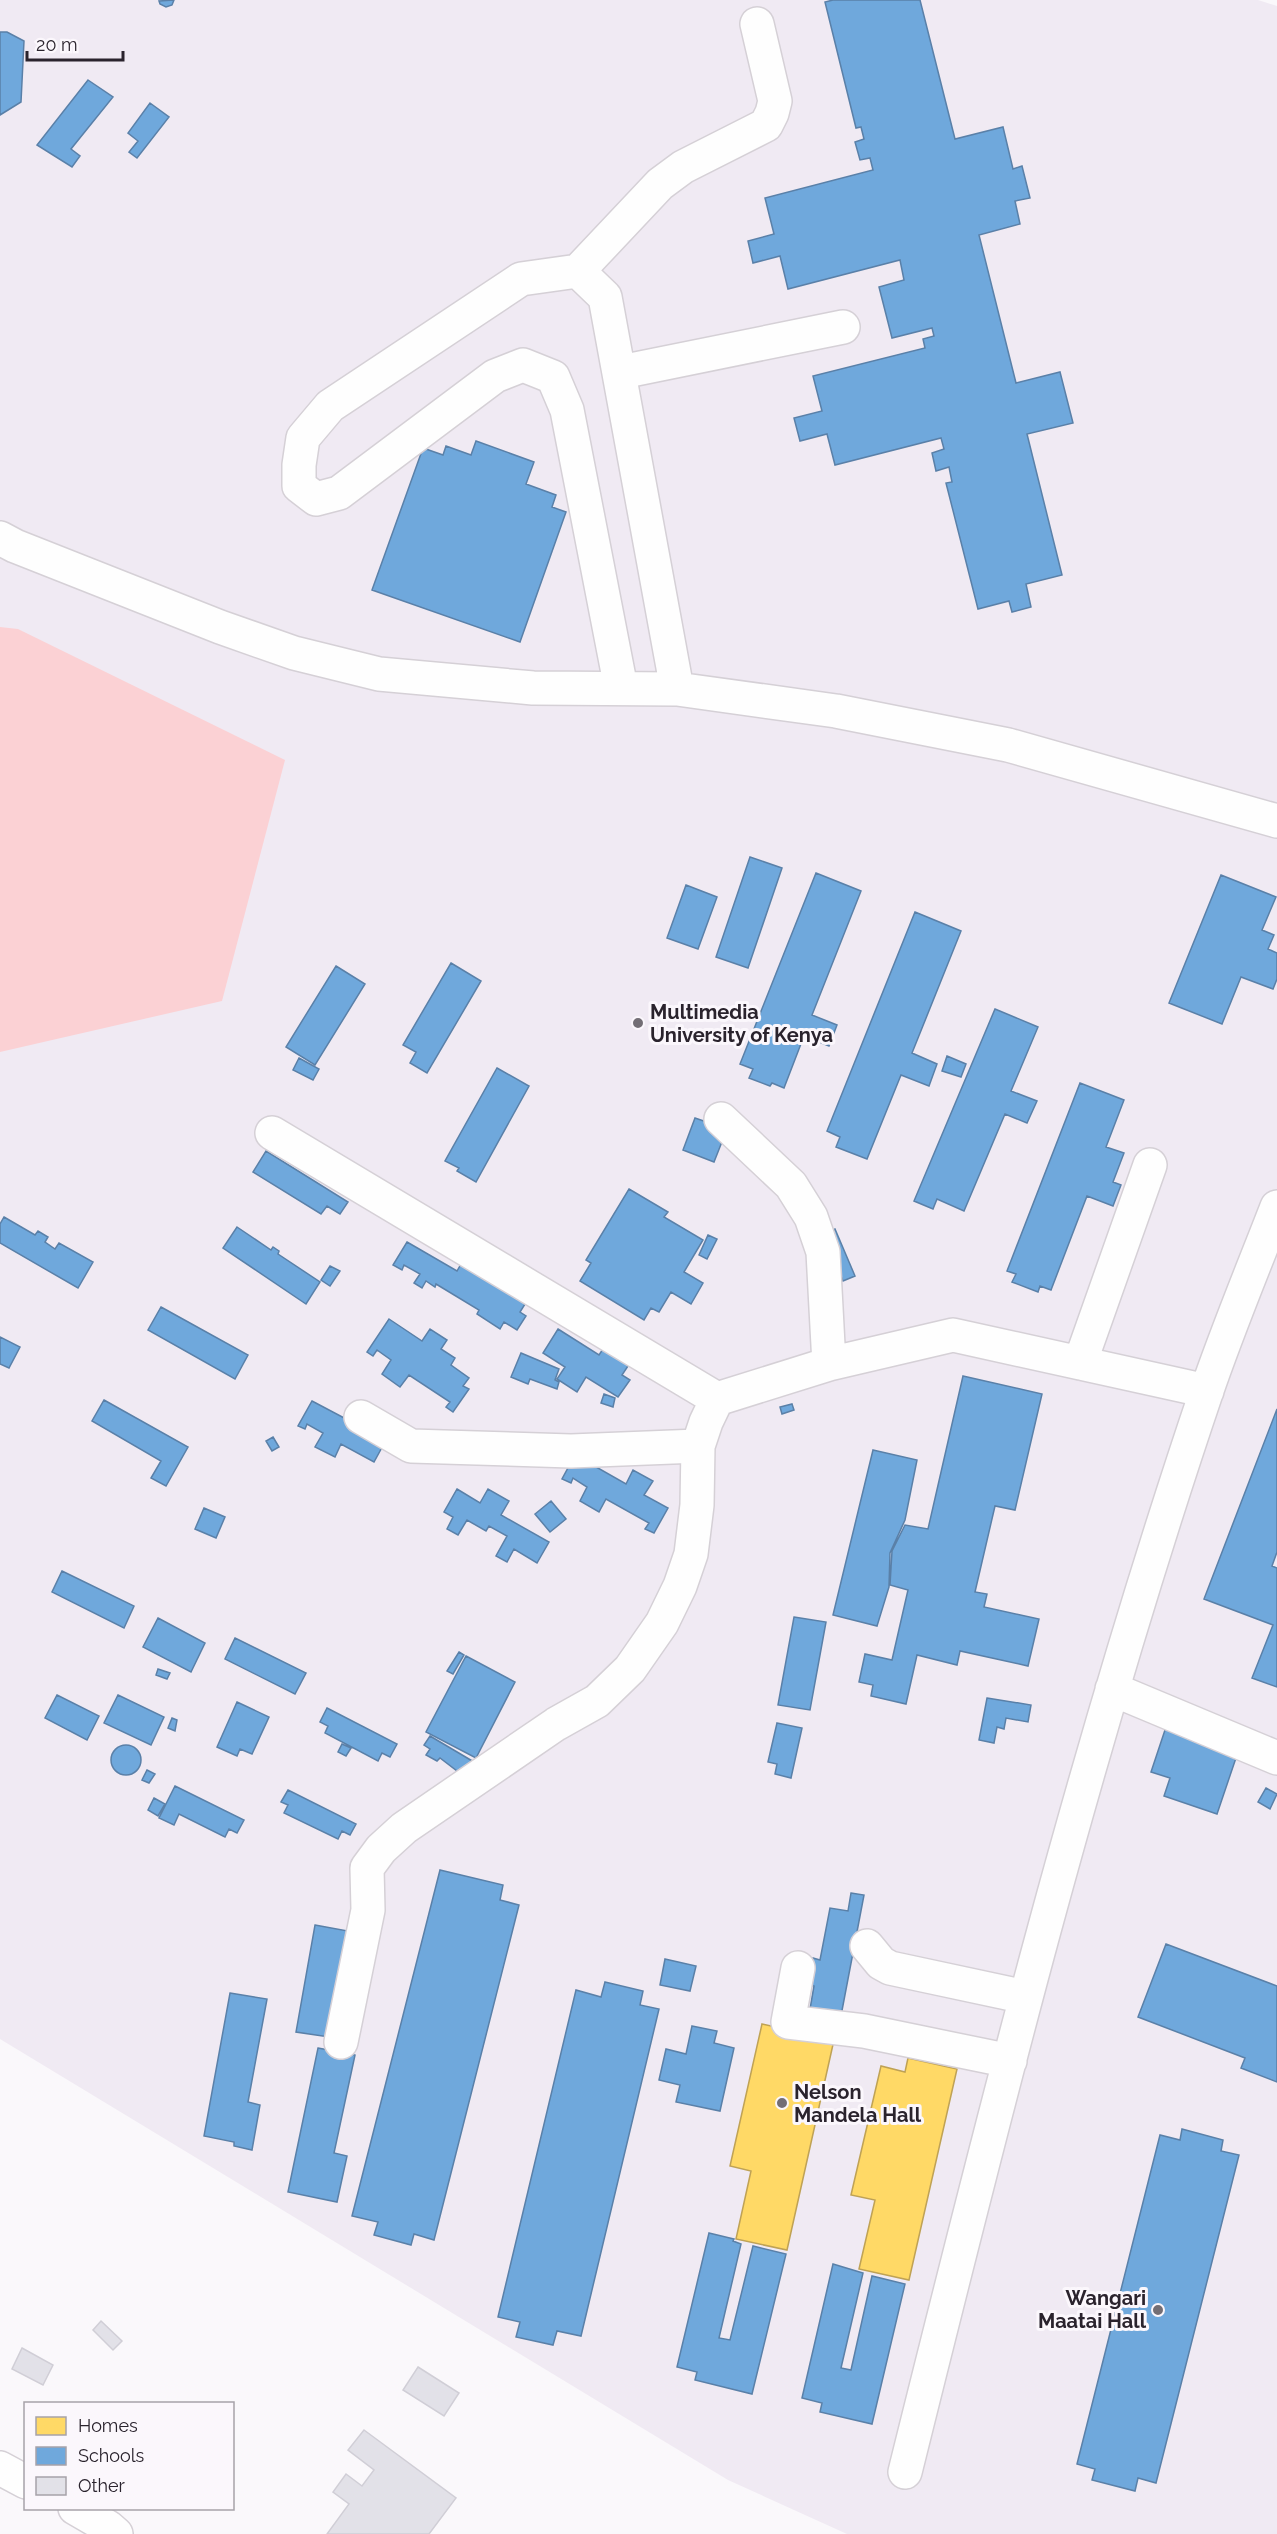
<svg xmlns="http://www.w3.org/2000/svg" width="1277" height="2534" font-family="Raleway,sans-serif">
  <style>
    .built { fill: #f0eaf3 }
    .green { fill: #fbd1d4 }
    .homes { fill: #ffd966; stroke: #bfa255; stroke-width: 1.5 }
    .schools { fill: #6fa8dc; stroke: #5a80a8; stroke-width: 1.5 }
    .building { fill: #e2e1e8; stroke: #d0ced6; stroke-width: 1.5 }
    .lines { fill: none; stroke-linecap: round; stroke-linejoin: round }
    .minor-casing { stroke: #d5d0d6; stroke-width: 36 }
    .minor { stroke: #fefefe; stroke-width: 33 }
    .poi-dot { fill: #736e75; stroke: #fbf7fc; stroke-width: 2 }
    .labels { text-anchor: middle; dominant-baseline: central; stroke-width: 6; stroke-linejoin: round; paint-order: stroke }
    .poi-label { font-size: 20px; font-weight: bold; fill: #2a232d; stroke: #fbf7fc; text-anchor: start }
  </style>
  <rect width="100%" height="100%" fill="#faf8fb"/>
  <!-- built -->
  <path class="built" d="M0,0H1258L1277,6V2534H847L728,2480L0,2039Z"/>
  <!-- green -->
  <path class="green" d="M0,627L18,629L285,760L222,1001L0,1052Z"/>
  <!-- homes -->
  <path class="homes" d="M762,2024L834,2040L787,2250L736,2239L751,2171L730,2166Z
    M908,2058L957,2069L909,2280L859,2269L875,2200L851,2195L881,2066L905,2072Z"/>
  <!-- schools -->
  <path class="schools" d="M174,0L172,5L166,7L160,4L159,1Z
    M833,0H920L955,139L1003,127L1013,169L1022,166L1030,198L1015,201L1020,224L979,235L1016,383L1060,372L1073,423L1027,434L1062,575L1026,584L1031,607L1012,612L1009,601L978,609L946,483L952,482L949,467L936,471L932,453L944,449L941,438L835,465L827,434L800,441L794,418L822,411L813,376L925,348L923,339L934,336L932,328L892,338L879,287L904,280L900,260L788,289L780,256L753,263L748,241L774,234L765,198L873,170L870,158L860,160L855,142L864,139L861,127L856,128L825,2Z
    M0,32H7L24,41L21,102L0,115Z
    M88,80L113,97L71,149L80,156L72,167L37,145Z
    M150,103L169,117L137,158L129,152L138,141L128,133Z
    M476,441L534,462L526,484L556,495L552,507L566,512L520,642L372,590L423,448L443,455L446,446L471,455Z
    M750,857L782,868L748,968L716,957Z
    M816,873L861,891L812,1015L837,1025L829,1046L804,1036L784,1088L772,1083L770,1086L749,1078L753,1069L740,1064Z
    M1221,875L1276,897L1262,930L1274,935L1268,949L1277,953V979L1273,989L1241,977L1222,1024L1169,1003Z
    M686,885L717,897L698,949L667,938Z
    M915,912L961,931L912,1053L937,1064L929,1086L901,1075L867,1159L836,1147L840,1137L827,1131Z
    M451,963L481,981L427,1073L410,1063L416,1052L403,1045Z
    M336,966L365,984L315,1065L286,1047Z
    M995,1009L1038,1027L1011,1091L1037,1101L1027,1123L1005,1114L964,1211L937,1199L933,1209L914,1201Z
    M947,1056L966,1064L961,1077L942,1071Z
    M299,1058L319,1069L313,1080L293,1070Z
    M497,1068L529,1086L476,1182L457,1171L459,1168L445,1161Z
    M1080,1083L1124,1100L1106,1147L1124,1153L1113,1182L1121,1185L1113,1206L1087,1196L1051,1290L1040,1286L1038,1292L1012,1282L1016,1274L1007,1271Z
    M695,1118L727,1129L714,1162L683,1150Z
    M266,1151L348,1202L340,1214L327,1206L321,1214L253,1172Z
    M629,1189L668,1212L664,1217L703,1240L684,1272L703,1283L691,1304L671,1292L659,1312L651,1308L644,1320L580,1281L591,1263L586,1260Z
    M4,1217L35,1235L38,1231L48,1237L45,1242L55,1249L59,1243L93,1262L78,1288L0,1243V1224Z
    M237,1227L271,1250L273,1247L279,1251L278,1254L320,1282L306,1304L223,1248Z
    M835,1229L855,1276L843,1281L824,1234Z
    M708,1235L717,1239L707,1259L699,1255Z
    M407,1242L457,1271L465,1257L530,1296L520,1312L526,1316L517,1330L504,1322L500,1329L477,1314L479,1310L436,1284L435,1287L426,1281L422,1288L414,1283L420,1274L404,1265L402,1270L393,1265Z
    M330,1266L340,1271L330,1286L321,1280Z
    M161,1307L248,1355L235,1379L148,1330Z
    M389,1319L422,1341L430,1329L447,1340L441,1349L455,1358L451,1365L469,1378L463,1386L469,1389L453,1412L446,1407L450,1402L409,1375L400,1387L382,1374L391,1360L377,1350L373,1356L367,1352Z
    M558,1329L599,1355L607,1343L632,1360L622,1375L630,1380L618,1397L586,1377L577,1392L557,1379L565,1367L543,1353Z
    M0,1337L20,1347L9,1368L0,1364Z
    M521,1353L559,1369L555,1380L559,1382L557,1389L530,1379L528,1384L511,1377Z
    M963,1376L1042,1394L1015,1510L995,1506L975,1592L987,1594L984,1607L1039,1619L1028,1666L960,1651L957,1665L917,1655L906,1704L871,1696L873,1685L859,1682L865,1654L892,1660L908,1590L890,1585L892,1551L905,1525L928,1529Z
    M604,1394L615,1398L613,1407L601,1403Z
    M104,1400L188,1447L166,1486L151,1478L161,1461L92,1421Z
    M312,1401L386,1440L374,1462L341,1444L335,1457L315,1447L323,1433L307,1424L305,1429L298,1426Z
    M792,1404L794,1410L782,1414L780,1407Z
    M1277,1409V1552L1272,1566L1277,1568V1687L1252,1678L1273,1625L1204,1599Z
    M273,1437L279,1447L272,1451L266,1441Z
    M873,1450L917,1460L905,1520L890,1553L889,1587L877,1626L833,1615Z
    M575,1455L626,1484L633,1470L653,1481L644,1495L668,1508L654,1533L645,1529L649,1523L606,1499L599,1512L580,1501L587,1487L573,1478L571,1483L562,1479Z
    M457,1489L480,1503L488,1489L509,1501L501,1515L549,1542L537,1563L514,1549L507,1562L496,1556L507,1536L489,1526L486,1531L467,1520L458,1535L447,1529L453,1517L444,1512Z
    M551,1501L566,1519L550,1532L535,1514Z
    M204,1508L225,1517L216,1538L195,1529Z
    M62,1571L134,1606L124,1628L52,1592Z
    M794,1617L826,1622L810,1710L778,1705Z
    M158,1618L205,1643L191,1672L143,1647Z
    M235,1638L306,1673L295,1694L225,1659Z
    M459,1652L464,1655L453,1674L447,1671Z
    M466,1656L515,1682L476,1758L426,1732Z
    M158,1669L170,1673L167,1679L156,1675Z
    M57,1695L99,1716L87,1740L45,1718Z
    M118,1695L164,1717L151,1745L104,1723Z
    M987,1698L1031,1705L1028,1722L1006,1718L1004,1729L997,1727L994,1743L979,1740Z
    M237,1702L269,1717L252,1754L240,1749L237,1756L217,1747Z
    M327,1708L397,1744L390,1757L382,1753L378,1761L325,1733L328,1726L320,1722Z
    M172,1718L177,1720L175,1731L168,1728Z
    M777,1723L802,1728L791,1778L775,1774L777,1764L768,1762Z
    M1166,1727L1238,1752L1217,1814L1164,1796L1170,1778L1151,1772Z
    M430,1736L474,1762L461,1774L440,1758L437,1761L426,1755L430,1749L424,1745Z
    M342,1744L351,1748L346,1756L338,1752Z
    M111 1760a15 15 0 1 1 30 0a15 15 0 1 1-30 0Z
    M147,1770L155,1774L149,1783L142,1780Z
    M175,1786L244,1820L237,1833L229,1829L225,1837L179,1814L174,1825L159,1818Z
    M1266,1788L1277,1794L1270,1809L1258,1802Z
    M288,1790L356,1824L350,1835L342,1831L338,1839L284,1813L288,1805L281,1802Z
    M154,1798L165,1804L158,1816L148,1810Z
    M440,1870L503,1885L500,1900L519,1905L434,2240L414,2234L411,2245L374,2235L378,2222L352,2216Z
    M851,1893L864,1895L840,2021L809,2015L814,1986L808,1985L813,1958L820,1960L830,1908L848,1911Z
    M315,1925L348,1931L329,2037L296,2032Z
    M1166,1944L1277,1986V2082L1241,2068L1245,2058L1138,2017Z
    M665,1959L696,1966L690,1991L660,1985Z
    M605,1982L643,1991L640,2005L659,2009L581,2336L557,2331L553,2345L516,2337L520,2322L498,2317L576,1990L601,1997Z
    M230,1993L267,1999L248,2102L260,2105L252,2150L234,2146V2142L204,2136Z
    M692,2026L717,2031L714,2043L734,2048L720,2111L676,2102L680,2085L659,2080L666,2049L686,2054Z
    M318,2048L355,2055L334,2153L347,2156L337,2202L288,2192Z
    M1182,2129L1223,2140L1221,2151L1239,2155L1156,2483L1138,2478L1135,2491L1092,2480L1095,2469L1077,2464L1160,2135L1180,2140Z
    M709,2233L734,2239L733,2241L741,2244L719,2338L730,2340L753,2246L786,2254L752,2394L695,2380L697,2372L677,2367Z
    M833,2264L863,2273L841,2368L851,2370L872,2276L905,2284L872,2424L820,2412L822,2403L802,2398Z"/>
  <!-- building -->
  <path class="building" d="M101,2321L122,2341L113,2350L93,2330Z
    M22,2348L53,2365L43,2385L12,2369Z
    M418,2367L459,2393L444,2416L403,2390Z
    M364,2430L456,2498L429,2534H327L349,2504L333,2492L346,2474L362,2486L374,2470L348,2450Z"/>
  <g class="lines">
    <defs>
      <path id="minor" d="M578,271L660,184L683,167L766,125L772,113L775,101L757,24
        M621,372L843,327
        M0,538L15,546L220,627L294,653L379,674L533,688L677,689L836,711L1008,745L1277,821
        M621,688L567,410L553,377L523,365L495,376L339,493L316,499L299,486V465L303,438L330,406L521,279L578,271L605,297L677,689
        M721,1119L791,1185L811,1217L823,1252L829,1364
        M272,1133L717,1399L829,1364L953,1335L1207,1391
        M1080,1363L1150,1165
        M361,1417L411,1446L571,1451L698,1446
        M1112,1689L1277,1758
        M867,1946L881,1963L890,1968L1026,1997
        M798,1968L788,2022L864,2031L1010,2061
        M341,2042L368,1910L367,1868L381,1849L404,1828L556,1724L597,1701L630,1669L662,1623L680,1586L691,1554L697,1505L698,1446L706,1422L717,1399
        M0,2468L26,2482
        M905,2472C995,2110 1086,1747 1206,1393C1227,1331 1253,1269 1277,1207
        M75,2508L108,2527L116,2534"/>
    </defs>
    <!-- minor casing -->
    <use href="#minor" class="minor-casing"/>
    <!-- minor -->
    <use href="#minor" class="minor"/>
  </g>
  <!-- markers -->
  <g class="poi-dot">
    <circle cx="638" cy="1023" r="6"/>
    <circle cx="782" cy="2103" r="6"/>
    <circle cx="1158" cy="2310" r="6"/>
  </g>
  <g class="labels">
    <!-- poi labels -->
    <g class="poi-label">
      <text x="650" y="1012">Multimedia<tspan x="650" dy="23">University of Kenya</tspan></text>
      <text x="794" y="2092">Nelson<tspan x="794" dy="23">Mandela Hall</tspan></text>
      <text x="1146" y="2298" text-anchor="end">Wangari<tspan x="1146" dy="23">Maatai Hall</tspan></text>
    </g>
  </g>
  <!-- legend -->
  <rect x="24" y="2402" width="210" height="108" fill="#fbf7fc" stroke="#a7a2a9" stroke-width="1.5"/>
  <rect x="36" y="2417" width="30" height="18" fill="#ffd966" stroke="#a7a2a9" stroke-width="1.5"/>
  <text x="78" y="2432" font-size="18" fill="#2a232d">Homes</text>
  <rect x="36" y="2447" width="30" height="18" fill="#6fa8dc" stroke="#a7a2a9" stroke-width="1.5"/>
  <text x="78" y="2462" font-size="18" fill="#2a232d">Schools</text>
  <rect x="36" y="2477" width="30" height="18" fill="#e2e1e8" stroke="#a7a2a9" stroke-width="1.5"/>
  <text x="78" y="2492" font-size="18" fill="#2a232d">Other</text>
  <!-- scale -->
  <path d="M27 51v9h96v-9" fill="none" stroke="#2a232d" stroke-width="3"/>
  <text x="36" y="51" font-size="18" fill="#2a232d" stroke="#fbf7fc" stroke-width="4.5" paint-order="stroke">20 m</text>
</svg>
